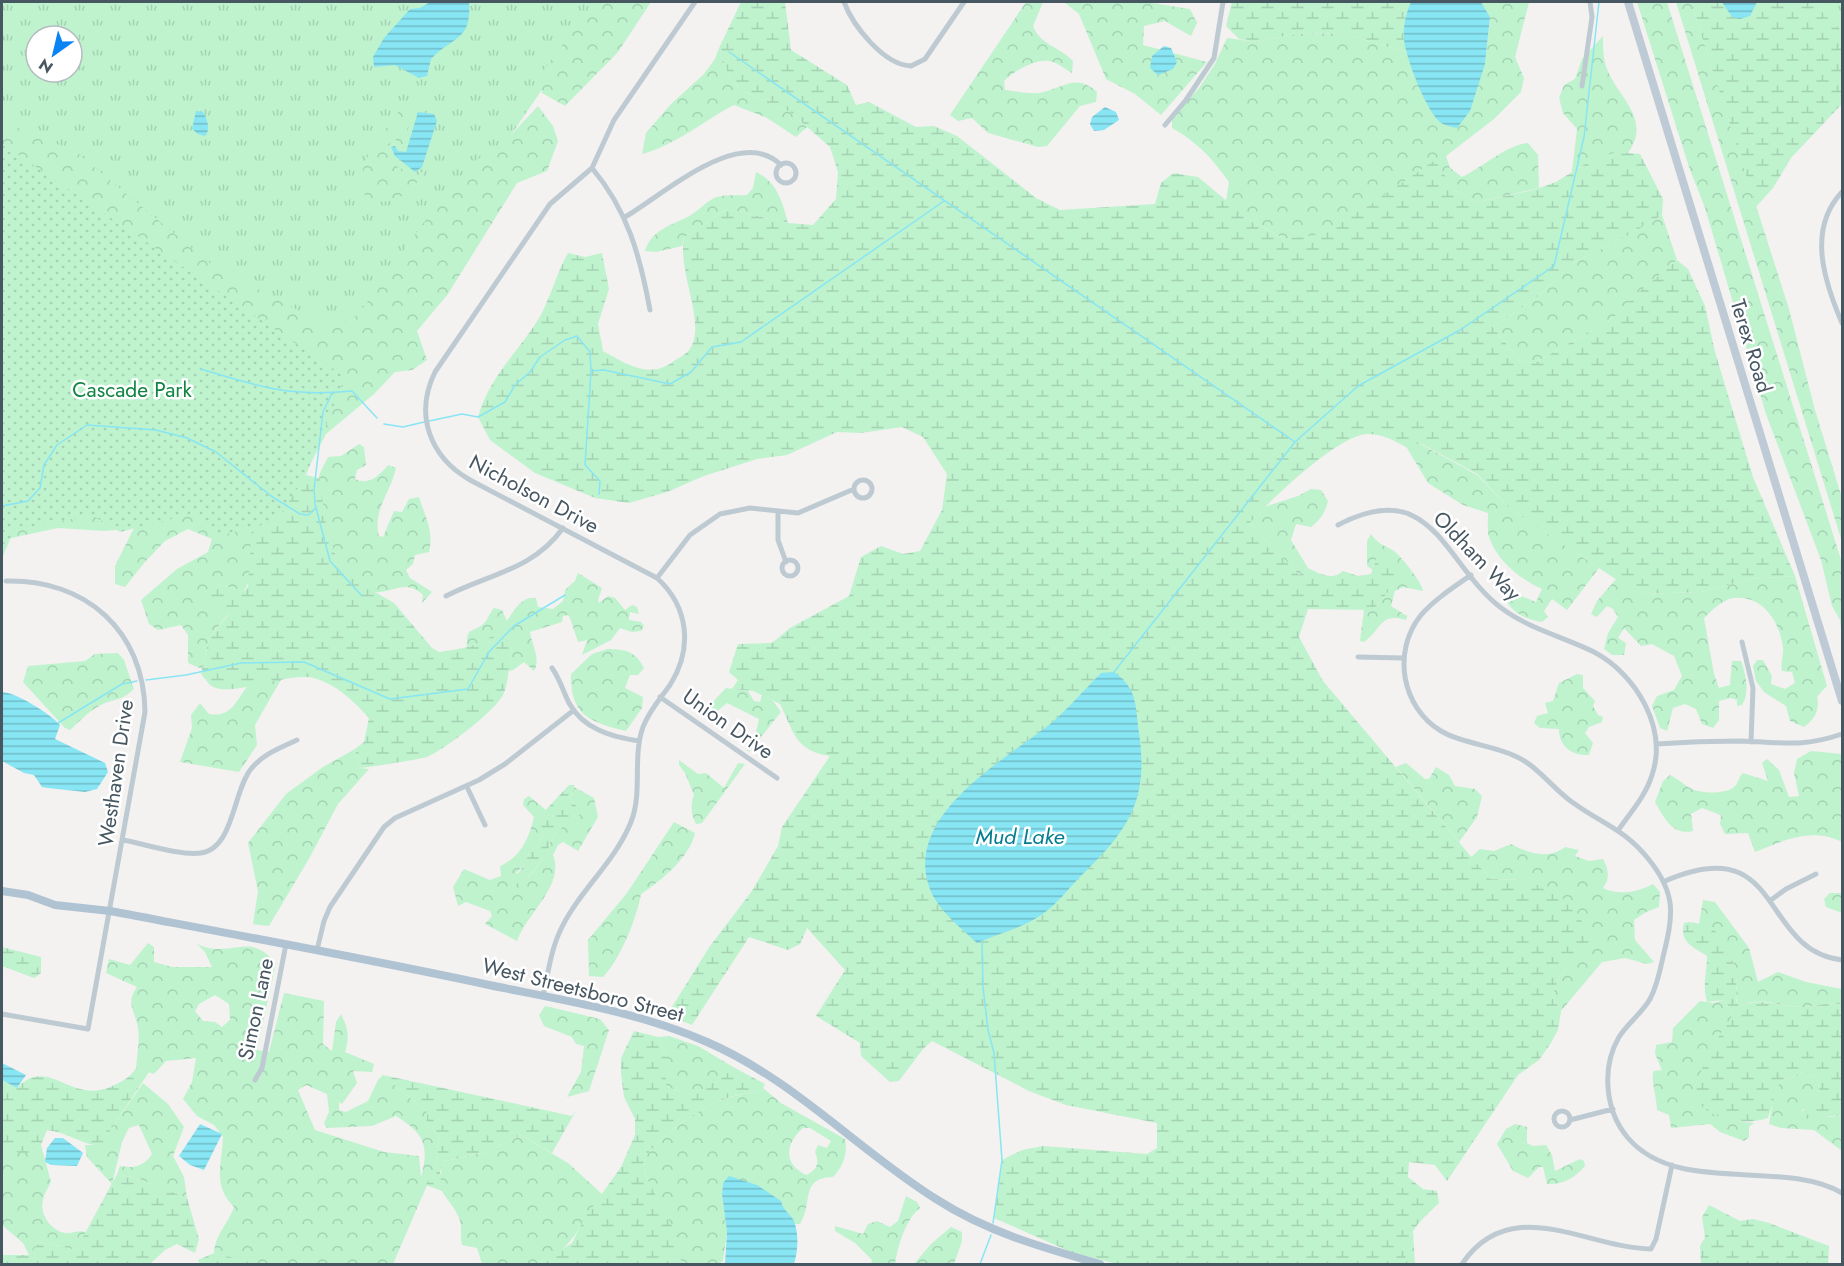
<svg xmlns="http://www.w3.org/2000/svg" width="1844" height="1266" font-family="Jost,sans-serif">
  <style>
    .grass { fill: url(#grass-tufts); fill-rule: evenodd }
    .forest { fill: url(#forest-crowns); fill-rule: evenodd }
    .wetland { fill: url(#wetland-marsh) }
    .park { fill: url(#park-dots) }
    .water { fill: url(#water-rules) }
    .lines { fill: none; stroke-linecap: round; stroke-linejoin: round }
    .stream { stroke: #88e5f3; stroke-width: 1.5 }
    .minor { stroke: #becad2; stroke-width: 5 }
    .secondary { stroke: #becbd6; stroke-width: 8 }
    .primary { stroke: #afc3d2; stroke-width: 8 }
    .labels { text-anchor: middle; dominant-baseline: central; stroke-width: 5; stroke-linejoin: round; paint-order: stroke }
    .street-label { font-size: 21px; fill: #475761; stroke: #fff }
    .park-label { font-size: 21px; fill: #108441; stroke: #fff }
    .water-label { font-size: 22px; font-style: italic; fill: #057d90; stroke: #fff }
  </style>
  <defs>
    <pattern id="grass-tufts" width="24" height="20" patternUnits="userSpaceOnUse" patternTransform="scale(1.5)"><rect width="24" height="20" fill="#bef3ce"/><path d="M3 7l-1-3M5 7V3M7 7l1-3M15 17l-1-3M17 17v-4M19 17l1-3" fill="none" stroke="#a5d2b3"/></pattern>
    <pattern id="forest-crowns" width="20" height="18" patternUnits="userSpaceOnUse" patternTransform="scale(1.5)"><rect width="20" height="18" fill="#bef3ce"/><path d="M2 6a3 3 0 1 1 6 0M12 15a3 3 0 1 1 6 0" fill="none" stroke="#a5d2b3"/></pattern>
    <pattern id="wetland-marsh" width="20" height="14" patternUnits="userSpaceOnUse" patternTransform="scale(1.5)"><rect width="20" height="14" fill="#bef3ce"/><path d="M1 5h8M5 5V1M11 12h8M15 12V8" fill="none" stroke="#a5d2b3"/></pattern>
    <pattern id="park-dots" width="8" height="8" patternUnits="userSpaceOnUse" patternTransform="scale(1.5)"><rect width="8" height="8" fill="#bef3ce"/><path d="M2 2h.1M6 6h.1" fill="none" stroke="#a5d2b3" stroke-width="1.8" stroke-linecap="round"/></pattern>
    <pattern id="water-rules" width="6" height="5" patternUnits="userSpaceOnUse" patternTransform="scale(1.5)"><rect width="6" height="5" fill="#88e5f3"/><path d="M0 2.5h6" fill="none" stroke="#71bcc8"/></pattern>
  </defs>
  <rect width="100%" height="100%" fill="#f4f1f1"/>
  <!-- grass -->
  <path class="grass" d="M2,2H614L552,75L345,377L2,144ZM36,36H72V72H36Z
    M1816,2H1842V31L1824,14Z"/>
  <!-- forest -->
  <path class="forest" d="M590,2H651L618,52L565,106L542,93L540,75L588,10Z
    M1026,2H1043L1033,26C1040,45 1060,47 1073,61L1072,73C1065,69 1057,62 1049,61C1035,59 1014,71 1004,81L1005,90C1015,91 1029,94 1039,93C1063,89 1075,72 1097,92L1096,102L1080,106L1047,146L1038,147L988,133L972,118L958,121L950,115Z
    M1064,2H1146L1190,9L1197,23L1191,36L1165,21L1144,26L1143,45L1207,62L1161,115L1135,94L1106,79L1079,14Z
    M1481,2H1529L1515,57L1524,78L1521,92L1494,119L1446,156L1450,168L1462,177C1483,167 1506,145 1528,143L1538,155L1539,188L1477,202L1454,190L1371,204L1315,236L1285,239L1252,222L1226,201L1229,182C1212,158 1197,142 1172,128V118L1199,88L1215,64L1227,38L1257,42L1295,34L1342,33L1408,53L1429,108L1485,64L1490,18Z
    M1637,2H1667L1842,563V635L1840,620L1832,606L1821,560L1766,414L1705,208L1689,167Z
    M1676,2H1691L1789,309L1815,410L1842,498V542Z
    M1603,36C1603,47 1603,59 1607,69C1619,99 1652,119 1628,153C1607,152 1590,161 1572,172L1577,129L1563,113L1559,98L1564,85L1575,79L1582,59Z
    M719,48L728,74L740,90L790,112L807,127L796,137L767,118L734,105C703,121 676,145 642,154L646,133L671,104L704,74L715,59Z
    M423,103L425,113H412L403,146L395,139L387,145C387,165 401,170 418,175L427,168C411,194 398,206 367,200C349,166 382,136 401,108Z
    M538,106L553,126L558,141L547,171L517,183L448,294L417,331L427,360L412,370L395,372L374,394L326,434L244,591L216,584L213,608L228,614L209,638L202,669L188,663V635L181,625L158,630L149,624L141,600L177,569L208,552L212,539L188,529L165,541L145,562L125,587L115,584V566L134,528L104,531L58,528L2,540V121L76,152L211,264L331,328L358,315L421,226L470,165L509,137Z
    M756,172C777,182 782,201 788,223L726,209L684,238L682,246L656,252L645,251C652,228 674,225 691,215C699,210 706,202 714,198C723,194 738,196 747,195L753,188Z
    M1662,215L1677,260L1632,298L1619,314L1535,363L1520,361L1493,327L1536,298L1575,262L1629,235Z
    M1419,443L1477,475L1509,508L1599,568L1567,610L1552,599L1544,611L1548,617L1542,622C1528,620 1511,613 1506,599L1519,595L1536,602L1542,589C1520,579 1497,561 1489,537C1487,531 1488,521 1488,513L1463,505L1428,483L1407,448Z
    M359,444L364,447L366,465L357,470L355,479C369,486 380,475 388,465L396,468C391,492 372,511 379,536L383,537L394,511L402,512L409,499L419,497C425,517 434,530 429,552L415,555L413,564L406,570L410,578L432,592L422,603L423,595C405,578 392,594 375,592C362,590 342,572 336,560C330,548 317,492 319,479C319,472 325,464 328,457L341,456Z
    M1311,489L1321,490L1328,501C1325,513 1321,519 1311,527L1296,524L1291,540L1308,568L1299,575L1250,523L1264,507L1298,496Z
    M1371,534C1380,546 1383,544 1394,551C1401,556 1423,584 1423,591L1403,587L1395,591L1391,606L1407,616L1406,620C1379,612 1382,630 1364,642L1360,641L1364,609H1374L1398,580L1374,562L1373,570L1367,566V541Z
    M578,573L602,588L598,600L599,603L608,596L615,598L625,610L632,605L637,607L639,614L630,612L629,620L641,622L644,626L641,631L632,632L620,628L611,640L582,655L587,640L578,642L570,618L568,615L563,616L562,622L530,632C532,645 541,660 534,671L524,662L513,670L508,671L512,647L487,641L467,647C467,627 469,634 482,625C487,622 490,612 494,608L502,610L507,621C514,611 521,596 536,598L538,607L553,609L563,601L565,590L575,581Z
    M1795,576L1827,686L1817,696C1820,710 1815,719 1804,727L1790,721L1786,706L1764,692L1756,681L1753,666L1757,660H1763L1772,676L1771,684L1785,689L1795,683L1792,672L1782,671C1780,663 1784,656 1783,648C1780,622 1763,595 1734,598C1723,599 1712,610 1704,618L1714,674L1719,688L1730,685L1732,661H1741C1746,675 1750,692 1742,705L1737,706V700L1731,698L1719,701V720L1713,728L1702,724L1696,709L1685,704L1673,708L1667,731L1660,728L1652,706L1657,696L1674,690L1682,676L1674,656L1652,644L1641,646L1624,628L1618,638L1626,643L1624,655H1612L1604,649L1608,633L1618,617L1613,609L1607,606L1597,617L1591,614L1597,601L1616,579L1638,594L1701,592L1751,579Z
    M608,649C626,649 636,652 644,668L638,675H630L625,688L643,697L642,708L626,731C590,722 570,715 571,674L592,654Z
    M118,653L124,660L134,689C122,700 119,698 105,703C91,709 81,720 70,730L65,728L23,682L28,666L85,661L95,654Z
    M1577,674L1583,675V688L1595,701L1593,706L1598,715L1603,717L1602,722L1589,727L1585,733L1593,743L1589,755C1571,756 1559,746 1559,729L1540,728L1534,723L1537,716L1548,713L1545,703L1553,701L1559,683Z
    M282,678L255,725L257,745L239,772L180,762L192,728L191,715L200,703L209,714C231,718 236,701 248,685Z
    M726,688L748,691L754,701L760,702L762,695L773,701L781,712L749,752L746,748L756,732L759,719L727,703L715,713L701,712L703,706L710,705Z
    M355,749L359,768L369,769L338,804L310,857L269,926L253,924L258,891L248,843L286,794L323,767Z
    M1811,751L1842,754V842C1812,827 1785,840 1755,852L1748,833L1725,834L1720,824L1721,815L1702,808L1691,814L1693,831C1673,836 1664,818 1655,802L1663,781L1670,775C1678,779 1683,784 1690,788C1700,794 1729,795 1736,785C1739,780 1739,777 1743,773L1768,781L1762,763L1767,759L1779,770L1789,797L1799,796L1794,773L1797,759Z
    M679,760L698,774L706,773L724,788L738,763L745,764L702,823L696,824C691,814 690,805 694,795L685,773L679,765Z
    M1406,763L1425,779H1429L1436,767L1449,775L1455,786L1475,789L1482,796L1477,817L1459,842L1396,767Z
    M574,787L594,798L598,817L578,851L563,842L558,845L553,855C565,885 527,913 517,941L485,924L492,916L490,911L466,902L458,906L453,887L464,869L490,880L501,876L500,866C521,857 529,838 534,817L523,805L524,799L529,796L546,810L543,813V832L539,844L529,853L527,862L516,873L527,879L548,853L550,842L563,826L572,820L578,808L569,797L573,793Z
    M674,822L695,833C690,857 661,881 641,894C637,917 620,960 603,977L589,976L588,940L627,893Z
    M1511,844C1528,853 1548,860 1565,847L1579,850L1575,856L1589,861L1603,859C1609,870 1610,878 1603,888C1618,896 1639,892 1653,884L1660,892L1659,907L1646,912L1634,920L1635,940L1654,962L1647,964L1625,958L1602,962L1561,1011L1552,996L1560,975L1593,936L1582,923L1525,880L1490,879L1471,857L1480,849L1494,851Z
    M1830,893H1842V913L1826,907L1824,899Z
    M1703,900L1715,902L1749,948L1758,982L1778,972L1806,982L1842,989V1005C1829,1001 1818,1006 1805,1007C1779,1008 1765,995 1739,1006C1734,997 1737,991 1737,982C1735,950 1721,943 1699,924Z
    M148,943L154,947V962L172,967H212L205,952L197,944C202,946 209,949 215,949C243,950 252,937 276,963L257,1050L269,1052L284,993L324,1001L323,1044L332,1051L336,1022L341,1014C348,1028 350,1037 345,1052L374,1064L372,1072L353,1071L357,1083L342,1104L339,1102V1110L346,1112L368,1101L378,1080L383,1075L427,1112L426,1125L439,1135L437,1162L393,1264H253L214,1253C215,1235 228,1224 234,1207C212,1185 222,1165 223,1137L214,1125L197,1116L183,1099L192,1082L196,1058L166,1061L154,1074L136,1068C137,1055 140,1041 138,1028C135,1010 125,1004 137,987L106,973L109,959L130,965ZM215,995L229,1004L230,1020L222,1027L215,1022L203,1021L195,1011L199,1004ZM306,1085L327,1094L329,1112L324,1123L327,1128L372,1126L396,1116C423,1133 430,1144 421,1177L419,1156L384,1152L315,1130L298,1090Z
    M1724,1000L1734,1013L1723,1032L1700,1105C1717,1118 1733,1121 1754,1123L1749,1127V1137L1744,1141L1720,1132L1710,1124L1671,1128L1669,1115L1657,1110C1657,1099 1650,1077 1654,1071L1662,1070L1655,1054L1656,1045L1672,1042L1673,1028L1700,1001L1713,1003Z
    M545,1006L600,1019L609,1030L589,1091L567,1097L581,1072L584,1046L576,1044L572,1037L544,1026L539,1015Z
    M669,1036L698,1046L735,1068L695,1096L674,1090L666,1085V1057L658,1037Z
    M1804,1071L1817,1078L1820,1093L1813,1104L1801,1111L1830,1117L1842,1115V1151L1814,1130L1781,1128L1769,1124L1774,1094L1779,1083Z
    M143,1083L168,1104L184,1127L173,1156L184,1177L187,1198L139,1179L117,1174L120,1166C134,1169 144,1166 152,1154L139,1125L129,1128L122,1142L112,1184L87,1157L85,1145H100Z
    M763,1088L781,1103L845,1139C848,1153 843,1167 833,1177C799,1178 814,1202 800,1224H794L793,1219C766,1194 764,1177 723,1183L722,1194L727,1232L723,1261L719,1264H687L676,1258L682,1246L646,1177L644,1158C672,1125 716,1093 761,1092ZM803,1128H810L831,1141L827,1148L818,1145L815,1152C820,1163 817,1170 806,1175C783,1164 785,1144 803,1128Z
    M1515,1124L1527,1127V1143L1533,1146L1546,1145L1552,1155L1555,1171L1580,1159L1584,1161L1585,1166C1574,1178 1564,1185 1547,1184L1543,1167H1539L1528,1178L1513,1171L1497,1144L1506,1129Z
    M521,1135L568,1163L602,1194C586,1215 566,1260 538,1264C520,1266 500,1264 482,1264L477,1248L462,1245C460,1237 462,1228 460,1221C453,1197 428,1193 446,1161L485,1152Z
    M41,1145L51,1182C48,1188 44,1194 43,1200C39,1214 52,1233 68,1233C75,1233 78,1230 86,1232L76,1250L40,1242L29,1255L23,1243L2,1225V1155L10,1149L33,1153Z
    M906,1196L917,1202L920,1208C905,1220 898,1246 895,1264H871L872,1260L855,1243L835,1231V1226L863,1234L868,1224L877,1221L890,1227L898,1221Z
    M951,1227L962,1232V1241L954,1264H914L931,1244Z
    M1413,1231L1415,1264H1406L1404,1247Z"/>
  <!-- wetland -->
  <path class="wetland" d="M741,2H785L791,50L847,85L856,105L869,102L916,127L934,126L957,136L1036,198L1060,210L1155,204L1161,183L1173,173L1198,177L1252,222L1285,239L1315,235L1371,204L1435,160L1454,190L1477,202L1533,190L1556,182L1593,159L1617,152L1640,154L1663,199L1662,215L1629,235L1575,262L1536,298L1493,327L1520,361L1535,363L1619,314L1632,298L1677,260L1688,269L1705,306L1715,352L1753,477L1795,576L1751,579L1701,592L1638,594L1509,508L1477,474L1420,443L1407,448C1394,440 1382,434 1367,434C1338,435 1269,501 1250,523L1299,575L1308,568C1320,574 1332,581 1343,571L1358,576L1371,574L1377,556L1390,559L1399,571L1398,580L1373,610L1308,609L1299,637L1323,681L1490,879L1525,880L1558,893L1594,936L1560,975L1552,996L1561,1011L1558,1030L1549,1046L1539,1060L1518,1075L1447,1181L1435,1165L1409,1162L1408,1177L1423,1189L1437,1191L1439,1203C1419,1222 1403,1235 1406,1264H1117L1071,1252L994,1218L1002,1160L1022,1150L1043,1146L1147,1154L1157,1148V1123L1066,1105L1029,1091L932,1041L923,1049L899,1081L890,1082L861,1056L860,1043L816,1016L845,970L807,928L800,944L788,950L749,937L692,1025L667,1015L710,946L752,891L778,846L782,827L830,756C795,751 794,732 780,704L753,691L732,689L738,680L729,672L738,644L772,643L790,628L849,596L861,557L881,546L903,554L920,551L942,510L947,474L923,437L902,427L861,433L837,432L787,455L757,459L704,476L667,492L629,503L595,498L535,473L490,440L478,417C491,373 521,350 542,313C552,293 557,272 568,253L585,257L602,253L609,289L598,324L603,351C627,364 649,380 674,361C679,358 686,354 689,350C708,326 677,272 684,238L726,209L788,223L813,225L836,199L838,172L830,147L790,112L740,90L728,74L719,48Z
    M1232,2H1411C1403,18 1403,37 1408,53L1342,33L1295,34L1257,42L1239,39L1226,26Z
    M1691,2H1816L1824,14L1842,31V104L1791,158L1773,188L1756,207Z
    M306,475L319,478L326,524L337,561L354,580L394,603L432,648L439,652C462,649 481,646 499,631L512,647C509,661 509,680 504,693C498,709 444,750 427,757C420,759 365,768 359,768L355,749L364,742L369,718C354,701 336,684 314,678C286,671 229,700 210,685C207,682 204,677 201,674L209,638L228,615L213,608L205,598L208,588L216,584L245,591L248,586L252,527L265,524Z
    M569,785H574L573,793L569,797L578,808L580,818L563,826L550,842L548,853L519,888L510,885L526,862L529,853L539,844L543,832L540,822L543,813Z
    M1689,922L1707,925L1724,938L1737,973L1736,1000L1739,1006C1766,996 1779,1008 1805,1007C1818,1006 1829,1001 1842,1005V1115L1796,1120C1802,1109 1813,1104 1820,1093L1817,1078L1804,1071L1779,1083L1768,1118C1742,1126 1714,1121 1695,1100C1697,1068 1716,1040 1734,1013L1724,1000L1707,1002C1702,984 1707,974 1707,956C1693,947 1679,942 1684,923Z
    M2,947L41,957V973L34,978L2,966Z
    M634,1031L658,1037L666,1057V1085L674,1090L695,1095L735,1068L765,1084L761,1092C717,1092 672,1125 644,1158L646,1177L683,1246L676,1258L687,1264H540L572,1243L584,1219L621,1167L635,1135V1119L624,1097L621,1073V1058Z
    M136,1068L149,1072L100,1146C80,1144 67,1132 47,1130L41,1145L33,1153H19L10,1149L2,1155V1080L17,1088C48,1055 70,1104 110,1087C121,1082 129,1079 136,1068Z
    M383,1075L572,1116L577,1109L552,1153L521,1135L485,1152L446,1161L440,1172L442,1191L426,1185L437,1162L439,1135L426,1125L427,1112Z
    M117,1174L139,1179L187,1198L199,1239L195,1253L177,1244L165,1250L150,1264H2V1255H29L40,1242L76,1250Z
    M1709,1205L1740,1221L1753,1219L1769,1223L1829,1246L1828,1264H1701L1700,1246L1705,1237L1702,1217Z
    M214,1253L250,1262L253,1264H200L198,1260Z"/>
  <!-- park -->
  <path class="park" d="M2,144L345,377L306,475L279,517L265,524L223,535L191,514L120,532L92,515L14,530L2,558Z"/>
  <!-- water -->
  <path class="water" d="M430,2H469C472,41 453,36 431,59L427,76L419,78L395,65L374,67L373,57L384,38L410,9L420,8Z
    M1411,2H1481L1490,17L1485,64L1470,111L1457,128C1453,127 1447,126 1443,124C1428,117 1405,56 1404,39C1403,27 1406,12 1411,2Z
    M1722,2H1757L1750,16L1740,19L1732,17Z
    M1164,46L1171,48L1177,62L1173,69L1158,75L1150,68L1152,56Z
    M1105,107L1116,112L1119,120L1104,130L1094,131L1090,124L1092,117Z
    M196,111L203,112C207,118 211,130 205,136L198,134L192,129Z
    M418,112L434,114L437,121L422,167L415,172L395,156L391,147L395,146L398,151L406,152Z
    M1114,672C1138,689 1135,705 1139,733C1149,802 1128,830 1080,877C1068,889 1057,904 1044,913C1024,928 999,933 977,943C962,929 943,914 933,896C896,820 1000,763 1049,725C1067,710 1084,690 1101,673Z
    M2,692C15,692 51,714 60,725L55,739L105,763L108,772L97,789L85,792L48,788L42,787L34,775L24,773L2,761Z
    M2,1063L26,1075L17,1088L2,1080Z
    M200,1124L222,1134L204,1170L190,1165L179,1156Z
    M55,1138H63L83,1153L77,1166L51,1165L45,1162L47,1148Z
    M729,1176L757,1185L781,1201C783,1211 790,1213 794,1221C799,1234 798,1252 794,1264H725L727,1232L722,1194L723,1183Z"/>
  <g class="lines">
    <!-- stream -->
    <path class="stream" d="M729,52L1295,442
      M201,369C260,387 289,397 352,391L377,418
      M591,371L585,465L600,481L599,494
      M332,393L323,412L314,490L315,504L330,561L362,596
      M429,421L462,414L478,417L505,402L515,385L530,372L540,357L565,340L577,336L590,352L591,371L604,370L670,384L691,372L712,347L741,342L944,201
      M384,424L403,427L424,422
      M2,506L28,501L40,488L44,465L57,445L87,425L156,430L187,438L216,452L271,496L300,514L308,515L316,508
      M1114,672L1295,442L1358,386L1460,330L1554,266L1584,137L1599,2
      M146,680L186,675L241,663L304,662L390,699L468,689L489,652L514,626L565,595
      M58,723L122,684L137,681
      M982,940L983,987L988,1030L994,1053L1002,1160L993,1223
      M980,1264L991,1235"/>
    <!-- minor -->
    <path class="minor" d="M844,2C853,26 884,65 911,66L925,59L964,2
      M1582,86L1592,17L1590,2
      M1165,125L1186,100L1214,58L1223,2
      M776 173a10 10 0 1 1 20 0a10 10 0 1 1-20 0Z
      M592,168C628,211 640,256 650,310
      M1842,192C1807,229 1824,281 1842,323
      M625,217C663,195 740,124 781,165
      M854 489a9 9 0 1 1 18 0a9 9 0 1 1-18 0Z
      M778,513V540L786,562
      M1338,525C1435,474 1444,567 1504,610C1532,630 1564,637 1594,652C1636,674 1668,728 1652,775C1646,795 1631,812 1619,829
      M782 568a8 8 0 1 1 16 0a8 8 0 1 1-16 0Z
      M1471,575C1454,587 1435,599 1421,615C1392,651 1401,707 1441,731C1463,744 1492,745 1515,756C1538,766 1552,788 1572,802C1602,824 1625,829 1650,861C1677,895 1673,916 1663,957C1660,971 1657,986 1650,999C1642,1013 1628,1023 1619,1037C1601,1068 1605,1111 1628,1138C1678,1196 1781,1158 1842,1193
      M657,578L690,535L720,514L750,508L798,513L854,489
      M446,596C489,574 533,570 563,528
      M1742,642L1753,688L1751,742
      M1358,657L1404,658
      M552,668C560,679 563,691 569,703C583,729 612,737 639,741
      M660,697L777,778
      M1656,744C1684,742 1712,741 1740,741C1782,742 1801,748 1842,734
      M467,787L485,825
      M123,840C145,844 180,856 201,853C234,848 233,791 251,769C263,754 280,748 297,740
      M1665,881C1785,829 1758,950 1842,960
      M1771,900L1786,889L1816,874
      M317,950L324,921L330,907L384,827L395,818L479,780L505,764L574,710
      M543,996C548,974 551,949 561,929C579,891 615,862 631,822C643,792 632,758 643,727C649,711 660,699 670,685C693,649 689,607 657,578L470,480C430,457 414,415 435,372L550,204L592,168L614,120L695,2
      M2,1014L88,1029L145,712C144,631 86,579 6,581
      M255,1080L262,1068L286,944
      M1554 1119a8 8 0 1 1 16 0a8 8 0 1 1-16 0Z
      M1570,1120L1613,1109
      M1462,1264C1511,1192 1586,1248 1651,1249L1656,1239L1672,1165"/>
    <!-- secondary -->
    <path class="secondary" d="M1628,2L1842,701"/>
    <!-- primary -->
    <path class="primary" d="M2,891L28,895L55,905L110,911C237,935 363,958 489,985C562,1000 639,1012 707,1042C793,1079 858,1150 936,1199C987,1232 1044,1248 1100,1264"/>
  </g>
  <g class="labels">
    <!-- street labels -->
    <g class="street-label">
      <text transform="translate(1751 346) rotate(73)">Terex Road</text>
      <text transform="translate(534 494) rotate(28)">Nicholson Drive</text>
      <text transform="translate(1477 556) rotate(46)">Oldham Way</text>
      <text transform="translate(728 724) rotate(35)">Union Drive</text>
      <text transform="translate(116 773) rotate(-82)">Westhaven Drive</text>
      <text transform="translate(583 990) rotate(14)">West Streetsboro Street</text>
      <text transform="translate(256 1009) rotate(-78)">Simon Lane</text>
    </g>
    <!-- park labels -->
    <g class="park-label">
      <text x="132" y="390">Cascade Park</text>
    </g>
    <!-- water labels -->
    <g class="water-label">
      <text x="1020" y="836">Mud Lake</text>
    </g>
  </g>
  <!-- border -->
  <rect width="1844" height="1266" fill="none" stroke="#475761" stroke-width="6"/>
  <!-- north arrow -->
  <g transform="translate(54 54) rotate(214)"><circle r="28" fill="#ffffff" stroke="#b5bcc0" stroke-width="1.5"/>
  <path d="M0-4.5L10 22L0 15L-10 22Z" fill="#0b83f4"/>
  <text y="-9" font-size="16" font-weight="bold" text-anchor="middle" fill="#475761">N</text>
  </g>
</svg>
